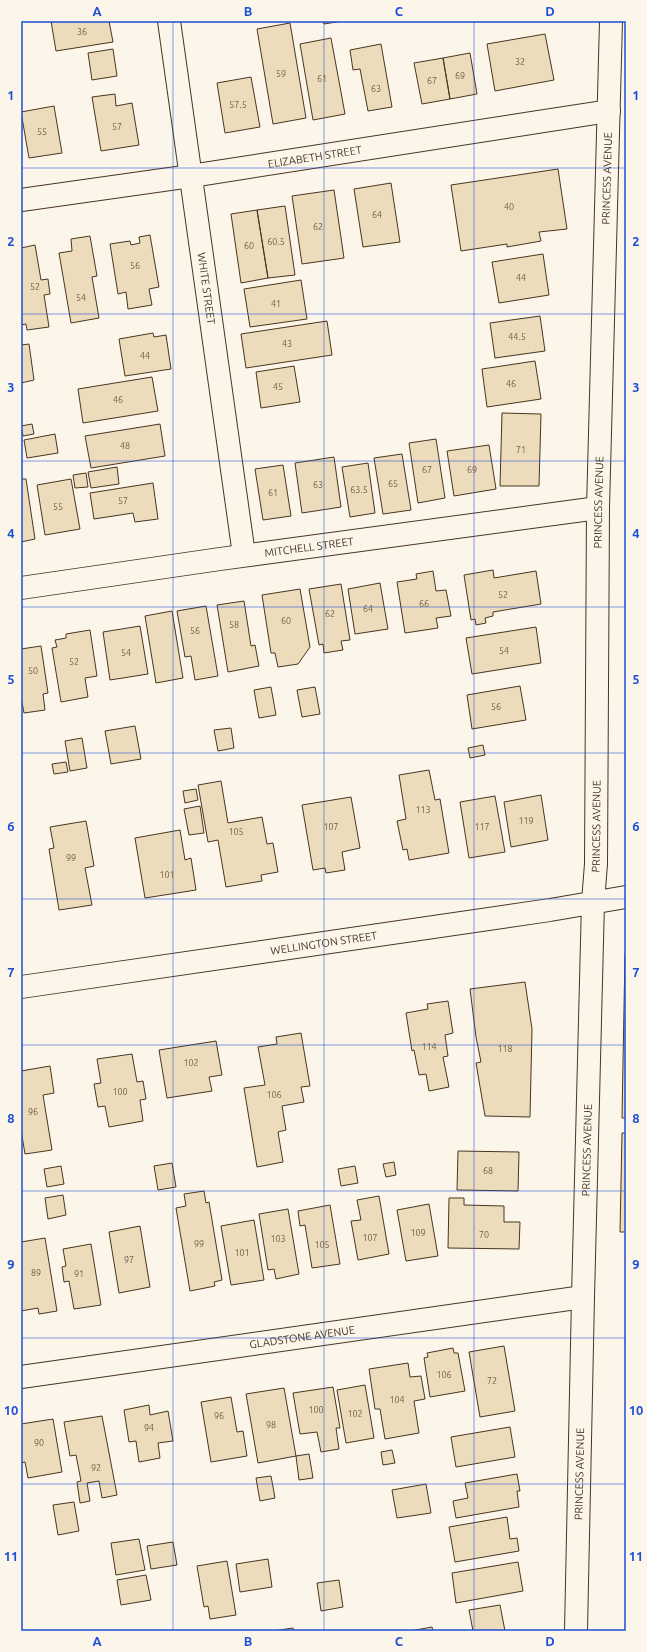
<svg xmlns="http://www.w3.org/2000/svg" width="647" height="1652" font-family="Ubuntu,sans-serif">
  <style>
    .building { fill: #ecdcbc; stroke: #4a3520 }
    .lines { fill: none; stroke-linecap: round; stroke-linejoin: round }
    .minor-casing { stroke: #4a3520; stroke-width: 24 }
    .minor { stroke: #fbf6e9; stroke-width: 22 }
    .grid { fill: none; stroke: #1d4ed8; stroke-width: 1; stroke-opacity: 0.55 }
    .labels { text-anchor: middle; dominant-baseline: central; stroke-width: 3; stroke-linejoin: round; paint-order: stroke }
    .number-label { font-size: 9px; fill: #725f47 }
    .street-label { font-size: 11px; fill: #4a3520; stroke: #fbf6e9 }
    .neatline { fill: none; stroke: #1d4ed8; stroke-width: 1.5 }
    .grid-label { font-size: 13px; text-anchor: middle; font-weight: bold; fill: #1d4ed8 }
  </style>
  <rect width="100%" height="100%" fill="#fbf6e9"/>
  <!-- building -->
  <path class="building" d="M51,21H109L113,42L56,51Z
    M323,21H343L324,24Z
    M290,23L306,118L273,124L257,29Z
    M545,34L554,80L495,91L487,44Z
    M331,38L345,114L313,120L300,44Z
    M381,44L392,107L368,111L360,69L353,70L350,50Z
    M113,49L117,76L92,80L88,53Z
    M470,53L477,94L450,99L443,58Z
    M443,58L450,99L422,104L414,63Z
    M251,77L260,127L225,133L217,83Z
    M115,94L116,106L132,103L139,145L101,151L92,97Z
    M54,106L62,153L29,158L21,112Z
    M558,169L567,229L539,232L541,241L507,247V244L461,251L451,185Z
    M391,183L400,242L363,247L354,189Z
    M334,190L344,258L302,264L292,196Z
    M285,206L295,275L268,278L257,210Z
    M257,210L268,278L241,283L231,214Z
    M150,235L159,287L149,289L152,305L128,309L126,292L118,294L110,244L130,241L131,245L140,243L139,237Z
    M90,236L97,276L92,277L99,318L71,323L59,253L72,251L71,239Z
    M35,245L41,280L48,279L50,294L44,295L49,327L27,330L26,324L21,325V248Z
    M543,254L549,295L499,303L492,262Z
    M301,280L307,319L250,327L244,289Z
    M540,316L545,351L495,358L490,323Z
    M327,321L332,355L246,368L241,334Z
    M153,333L154,337L166,335L171,369L125,376L119,339Z
    M29,344L34,380L21,383V345Z
    M535,361L541,399L487,407L482,369Z
    M294,366L300,402L261,408L256,372Z
    M152,377L158,411L83,423L78,389Z
    M502,413L541,414L539,486H500Z
    M32,424L34,434L23,436L21,426Z
    M160,424L165,456L91,468L85,436Z
    M55,434L58,453L27,458L24,440Z
    M436,439L445,498L418,503L409,443Z
    M489,445L496,489L454,496L447,451Z
    M402,454L411,510L383,514L374,458Z
    M334,457L341,507L302,513L295,463Z
    M368,463L375,513L350,517L342,467Z
    M283,465L291,516L263,520L255,469Z
    M117,467L119,484L91,488L88,472Z
    M86,473L88,487L75,488L73,475Z
    M21,479H26L35,539L21,542Z
    M71,479L80,529L45,535L37,485Z
    M153,483L158,519L135,522L133,513L94,519L90,493Z
    M493,570L494,578L536,571L541,604L493,612V616L485,618L486,623L476,625L475,619L471,620L464,575Z
    M433,571L436,591L446,590L451,616L436,618L438,628L405,633L397,582L417,579L416,574Z
    M380,583L388,629L355,634L348,589Z
    M341,584L350,640L341,641L343,650L324,653L323,644L319,645L309,589Z
    M300,589L310,647L298,664L278,667L275,653H271L262,595Z
    M244,601L251,646L255,645L259,666L228,672L217,605Z
    M206,606L218,676L195,680L191,656L185,657L177,611Z
    M172,611L183,678L156,683L145,616Z
    M140,626L148,674L110,680L103,632Z
    M536,627L541,663L472,674L466,638Z
    M90,630L97,676L85,678L88,697L61,702L52,648L57,647L55,640L66,638V634Z
    M41,646L48,693L43,694L45,710L24,713L21,697V649Z
    M520,686L526,720L472,729L467,695Z
    M271,687L276,715L259,718L254,690Z
    M315,687L320,714L302,717L297,690Z
    M135,726L141,759L111,764L105,731Z
    M231,728L234,748L218,751L214,730Z
    M82,738L87,768L70,771L65,741Z
    M483,745L485,755L470,758L468,748Z
    M66,762L68,772L54,774L52,764Z
    M429,770L435,800L440,799L449,853L409,860L407,849L403,850L397,821L406,819L399,775Z
    M221,781L228,823L262,817L267,844L273,843L278,872L261,875L262,881L226,887L218,840L208,842L198,785Z
    M196,789L198,800L185,803L183,791Z
    M541,795L548,840L511,847L504,802Z
    M495,796L505,852L469,858L460,802Z
    M351,797L360,848L342,852L345,870L326,873L325,868L313,870L302,805Z
    M200,806L204,833L189,835L184,809Z
    M86,821L94,866L85,868L92,905L59,910L49,849L54,848L50,827Z
    M180,830L185,860L191,858L196,890L145,898L135,838Z
    M625,953H626V1118H622Z
    M525,982L532,1029L530,1117L485,1116L476,1063L481,1062L476,1037L470,989Z
    M448,1001L453,1033L445,1035L448,1056L443,1057L449,1087L429,1091L426,1074L419,1075L414,1050L412,1051L406,1013L428,1009L427,1004Z
    M301,1033L310,1086L301,1087L304,1102L282,1106L286,1130L278,1132L283,1162L257,1167L244,1088L265,1085L258,1047L277,1044L276,1037Z
    M216,1041L222,1075L209,1077L212,1091L167,1098L159,1050Z
    M132,1054L137,1082L143,1081L146,1099L140,1100L143,1121L109,1127L105,1106L98,1107L94,1084L101,1083L97,1059Z
    M50,1066L54,1093L43,1095L52,1150L25,1154L21,1130V1071Z
    M622,1133H626V1232H620Z
    M458,1151L519,1152L518,1191L457,1190Z
    M394,1162L396,1175L386,1177L383,1164Z
    M172,1163L176,1187L158,1190L154,1166Z
    M61,1166L64,1184L47,1187L44,1169Z
    M355,1166L358,1183L341,1186L338,1169Z
    M204,1191L206,1203L209,1202L222,1280L214,1282L215,1286L190,1291L176,1208L186,1206L184,1194Z
    M63,1195L66,1215L48,1219L45,1198Z
    M379,1196L389,1254L358,1260L351,1221L361,1220L357,1200Z
    M449,1198H464V1205L504,1206V1222H520L519,1249L448,1248Z
    M429,1204L438,1256L406,1261L397,1210Z
    M330,1205L340,1264L312,1268L305,1225L300,1226L298,1211Z
    M288,1209L299,1274L276,1279L274,1269L268,1270L259,1214Z
    M254,1220L264,1280L231,1285L221,1226Z
    M140,1226L150,1287L119,1293L109,1232Z
    M45,1238L57,1311L39,1314L38,1308L21,1311V1242Z
    M91,1244L101,1305L74,1309L69,1281L64,1282L62,1267L66,1266L63,1249Z
    M504,1346L515,1411L480,1417L469,1352Z
    M453,1348L454,1353H458L465,1391L430,1397L424,1358L428,1357L427,1353Z
    M408,1363L410,1377L421,1376L425,1399L414,1401L419,1433L385,1439L380,1409H375L369,1369Z
    M365,1385L374,1438L346,1443L337,1390Z
    M333,1387L340,1428H336L339,1449L321,1452L317,1432L300,1434L293,1393Z
    M284,1388L296,1456L258,1463L246,1394Z
    M231,1397L237,1432L243,1431L247,1456L211,1462L201,1402Z
    M149,1405L150,1415L168,1411L173,1441L158,1443L160,1458L139,1462L136,1441L129,1442L124,1410Z
    M102,1416L117,1495L102,1498L99,1481L87,1483L90,1501L80,1503L77,1482L81,1481L76,1455L70,1456L64,1422Z
    M53,1419L62,1472L28,1478L25,1462L21,1463V1424Z
    M510,1427L515,1457L456,1467L451,1437Z
    M392,1450L395,1463L383,1465L381,1452Z
    M309,1454L313,1478L299,1480L296,1456Z
    M517,1474L520,1491H517L519,1507L456,1518L453,1501L468,1498L465,1483Z
    M271,1476L275,1498L260,1501L256,1478Z
    M426,1484L431,1513L397,1518L392,1490Z
    M74,1502L79,1531L58,1535L53,1505Z
    M507,1517L510,1539L517,1538L519,1551L455,1562L449,1527Z
    M139,1539L145,1570L116,1575L111,1543Z
    M173,1542L177,1565L151,1569L147,1546Z
    M268,1559L272,1587L240,1592L236,1564Z
    M227,1561L236,1615L210,1619L208,1606L204,1607L197,1566Z
    M518,1562L523,1591L456,1603L452,1573Z
    M146,1575L151,1600L121,1605L117,1580Z
    M339,1580L343,1607L321,1611L317,1583Z
    M500,1605L505,1631H473L469,1610Z
    M432,1627L433,1631H410Z
    M293,1628L294,1631H273Z"/>
  <g class="lines">
    <defs>
      <g id="minor">
        <path id="s1" d="M169,21L244,555"/>
        <path id="s2" d="M21,200L191,176L609,111"/>
        <path id="s3" d="M21,588L220,559L598,508"/>
        <path id="s4" d="M21,987L550,910L626,897"/>
        <path id="s5" d="M21,1377L583,1297"/>
        <path id="s6" d="M576,1631L583,1297L593,902L596,864L598,508L611,21"/>
      </g>
    </defs>
    <!-- minor casing -->
    <use href="#minor" class="minor-casing"/>
    <!-- minor -->
    <use href="#minor" class="minor"/>
  </g>
  <!-- grid -->
  <path class="grid" d="M173,21V1631M324,21V1631M474,21V1631M21,168H626M21,314H626M21,461H626M21,607H626M21,753H626M21,899H626M21,1045H626M21,1191H626M21,1338H626M21,1484H626"/>
  <g class="labels">
    <!-- number labels -->
    <g class="number-label">
      <text x="82" y="32">36</text>
      <text x="520" y="62">32</text>
      <text x="281" y="74">59</text>
      <text x="460" y="76">69</text>
      <text x="322" y="79">61</text>
      <text x="432" y="81">67</text>
      <text x="376" y="89">63</text>
      <text x="238" y="105">57.5</text>
      <text x="117" y="127">57</text>
      <text x="42" y="132">55</text>
      <text x="509" y="207">40</text>
      <text x="377" y="215">64</text>
      <text x="318" y="227">62</text>
      <text x="276" y="242">60.5</text>
      <text x="249" y="246">60</text>
      <text x="135" y="266">56</text>
      <text x="521" y="278">44</text>
      <text x="35" y="287">52</text>
      <text x="81" y="298">54</text>
      <text x="276" y="304">41</text>
      <text x="517" y="337">44.5</text>
      <text x="287" y="344">43</text>
      <text x="145" y="356">44</text>
      <text x="511" y="384">46</text>
      <text x="278" y="387">45</text>
      <text x="118" y="400">46</text>
      <text x="125" y="446">48</text>
      <text x="521" y="450">71</text>
      <text x="427" y="470">67</text>
      <text x="472" y="470">69</text>
      <text x="393" y="484">65</text>
      <text x="318" y="485">63</text>
      <text x="359" y="490">63.5</text>
      <text x="273" y="493">61</text>
      <text x="123" y="501">57</text>
      <text x="58" y="507">55</text>
      <text x="503" y="595">52</text>
      <text x="424" y="604">66</text>
      <text x="368" y="609">64</text>
      <text x="330" y="614">62</text>
      <text x="286" y="621">60</text>
      <text x="234" y="625">58</text>
      <text x="195" y="631">56</text>
      <text x="504" y="651">54</text>
      <text x="126" y="653">54</text>
      <text x="74" y="662">52</text>
      <text x="33" y="671">50</text>
      <text x="496" y="707">56</text>
      <text x="423" y="810">113</text>
      <text x="526" y="821">119</text>
      <text x="331" y="827">107</text>
      <text x="482" y="827">117</text>
      <text x="236" y="832">105</text>
      <text x="71" y="858">99</text>
      <text x="167" y="875">101</text>
      <text x="429" y="1047">114</text>
      <text x="505" y="1049">118</text>
      <text x="191" y="1063">102</text>
      <text x="120" y="1092">100</text>
      <text x="274" y="1095">106</text>
      <text x="33" y="1112">96</text>
      <text x="488" y="1171">68</text>
      <text x="418" y="1233">109</text>
      <text x="484" y="1235">70</text>
      <text x="370" y="1238">107</text>
      <text x="278" y="1239">103</text>
      <text x="199" y="1244">99</text>
      <text x="322" y="1245">105</text>
      <text x="242" y="1253">101</text>
      <text x="129" y="1260">97</text>
      <text x="36" y="1273">89</text>
      <text x="79" y="1274">91</text>
      <text x="444" y="1375">106</text>
      <text x="492" y="1381">72</text>
      <text x="397" y="1400">104</text>
      <text x="316" y="1410">100</text>
      <text x="355" y="1414">102</text>
      <text x="219" y="1416">96</text>
      <text x="271" y="1425">98</text>
      <text x="149" y="1428">94</text>
      <text x="39" y="1443">90</text>
      <text x="96" y="1468">92</text>
    </g>
    <!-- street labels -->
    <g class="street-label">
      <text stroke="none"><textPath href="#s2" startOffset="297">ELIZABETH STREET</textPath></text>
      <text stroke="none"><textPath href="#s6" startOffset="1453">PRINCESS AVENUE</textPath></text>
      <text stroke="none"><textPath href="#s1" startOffset="270">WHITE STREET</textPath></text>
      <text stroke="none"><textPath href="#s6" startOffset="1129">PRINCESS AVENUE</textPath></text>
      <text stroke="none"><textPath href="#s3" startOffset="291">MITCHELL STREET</textPath></text>
      <text stroke="none"><textPath href="#s6" startOffset="805">PRINCESS AVENUE</textPath></text>
      <text stroke="none"><textPath href="#s4" startOffset="306">WELLINGTON STREET</textPath></text>
      <text stroke="none"><textPath href="#s6" startOffset="481">PRINCESS AVENUE</textPath></text>
      <text stroke="none"><textPath href="#s5" startOffset="284">GLADSTONE AVENUE</textPath></text>
      <text stroke="none"><textPath href="#s6" startOffset="157">PRINCESS AVENUE</textPath></text>
    </g>
  </g>
  <!-- border -->
  <rect width="647" height="1652" fill="none" stroke="#fbf6e9" stroke-width="44"/>
  <rect x="22" y="22" width="603" height="1608" class="neatline"/>
  <g class="grid-label">
    <text x="97" y="16">A</text>
    <text x="248" y="16">B</text>
    <text x="399" y="16">C</text>
    <text x="550" y="16">D</text>
    <text x="11" y="100">1</text>
    <text x="636" y="100">1</text>
    <text x="11" y="246">2</text>
    <text x="636" y="246">2</text>
    <text x="11" y="392">3</text>
    <text x="636" y="392">3</text>
    <text x="11" y="538">4</text>
    <text x="636" y="538">4</text>
    <text x="11" y="684">5</text>
    <text x="636" y="684">5</text>
    <text x="11" y="831">6</text>
    <text x="636" y="831">6</text>
    <text x="11" y="977">7</text>
    <text x="636" y="977">7</text>
    <text x="11" y="1123">8</text>
    <text x="636" y="1123">8</text>
    <text x="11" y="1269">9</text>
    <text x="636" y="1269">9</text>
    <text x="11" y="1415">10</text>
    <text x="636" y="1415">10</text>
    <text x="11" y="1561">11</text>
    <text x="636" y="1561">11</text>
    <text x="97" y="1646">A</text>
    <text x="248" y="1646">B</text>
    <text x="399" y="1646">C</text>
    <text x="550" y="1646">D</text>
  </g>
</svg>
